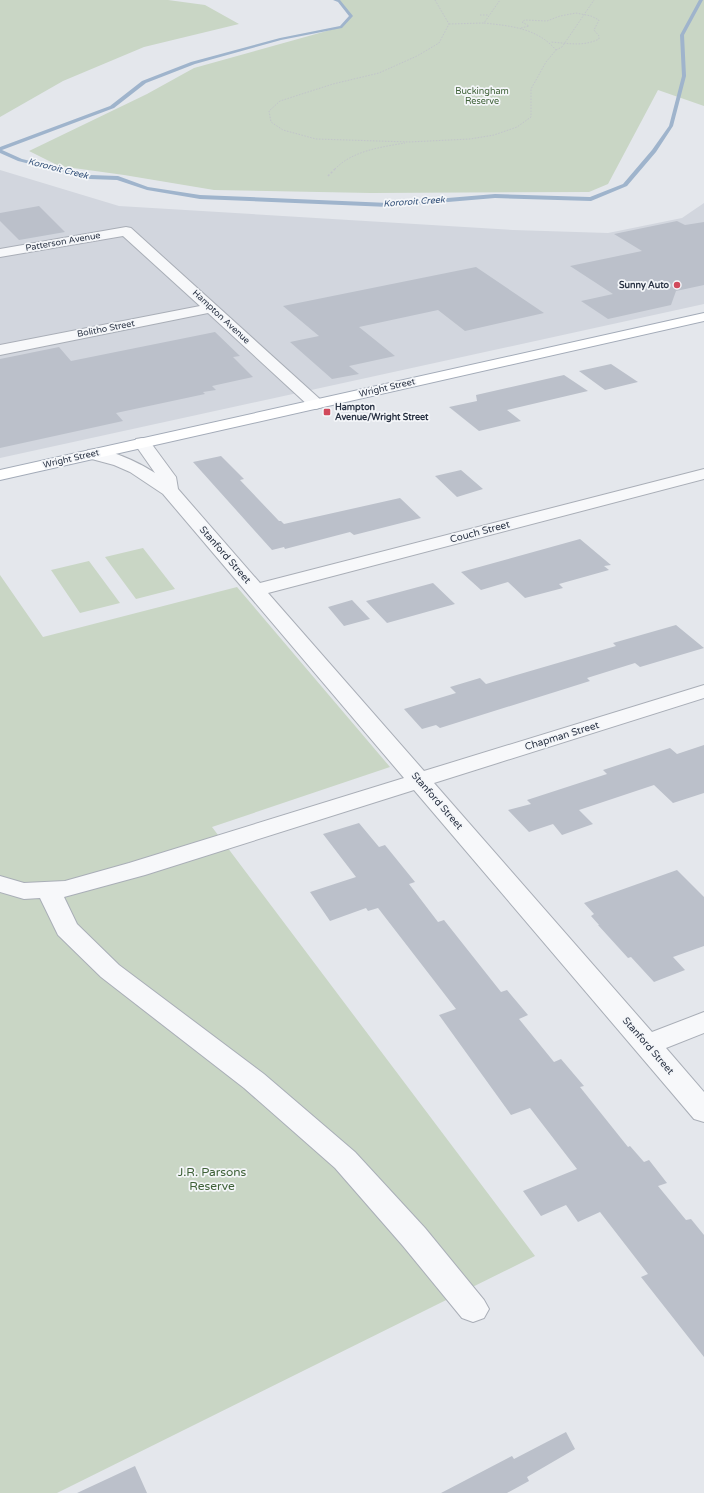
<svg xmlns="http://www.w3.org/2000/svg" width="704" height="1493" font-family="'Varela Round',sans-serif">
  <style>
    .built { fill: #d2d6de }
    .green { fill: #c9d6c5 }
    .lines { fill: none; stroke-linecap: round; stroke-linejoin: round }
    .stream { fill: #9fb4cc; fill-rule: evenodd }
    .building { fill: #bbc0ca }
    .minor-casing { stroke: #a9aeb7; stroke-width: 2 }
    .major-casing { stroke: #a3abb8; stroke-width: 2 }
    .path-far1 { stroke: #c2c5cb; stroke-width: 1; stroke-dasharray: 1.5 1.5; stroke-linecap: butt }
    .path { stroke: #c2c5cb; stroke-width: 1.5; stroke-dasharray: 2 2; stroke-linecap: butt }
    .minor { fill: #f7f8fa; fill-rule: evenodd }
    .major { fill: #fff; fill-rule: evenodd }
    .poi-dot { fill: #d1495b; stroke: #f4f6f9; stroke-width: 1.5 }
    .labels { text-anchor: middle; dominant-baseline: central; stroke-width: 3.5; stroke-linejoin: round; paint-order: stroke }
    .far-park-label { font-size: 9px; fill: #3f6138; stroke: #f4f6f9 }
    .far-water-label { font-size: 9px; font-style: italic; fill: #34527a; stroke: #f4f6f9 }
    .far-street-label { font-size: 9px; fill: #2b3445; stroke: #f4f6f9 }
    .far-poi-label { font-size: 9px; font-weight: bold; fill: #2b3445; stroke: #f4f6f9; text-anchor: end }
    .street-label { font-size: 10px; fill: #2b3445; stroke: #f4f6f9 }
    .near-park-label { font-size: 12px; fill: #3f6138; stroke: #f4f6f9 }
  </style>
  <rect width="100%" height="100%" fill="#e4e7ec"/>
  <!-- built -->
  <path class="built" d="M0,170L119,206L513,230L608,233L682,218L704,203V304L0,458Z"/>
  <!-- green -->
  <path class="green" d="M0,0H168L205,5L239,24L144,47L63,81L0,117Z
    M335,0H704V106L658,90L608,184L589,192L371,193L214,190L124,175L59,166L29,151L147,94L194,68L341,27L351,16L339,1Z
    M143,548L175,589L136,599L105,557Z
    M89,561L120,603L80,613L51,570Z
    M0,575L43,637L237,587L390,767L212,827L535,1256L57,1493H0Z"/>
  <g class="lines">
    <!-- stream -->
    <path class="stream" d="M333,0H340L353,16L342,28L281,40L195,64L146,83L114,108L2,150L22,159L90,175L118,176L148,187L200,195L389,203L495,194L590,197L623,184L652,150L669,126L682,76L680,35L699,0H703L684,35L686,76L673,126L656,152L627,186L591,201L495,198L389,207L200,199L147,190L117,180L90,179L18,161L0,153V147L110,106L142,81L191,62L280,38L340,26L349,16L338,2Z"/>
  </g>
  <!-- building -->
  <path class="building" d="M39,206L65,232L19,240L0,221V213Z
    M677,221L685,225L704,222V285L676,291L671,305L608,319L581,301L613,294L570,266L642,251L614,234Z
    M476,267L544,313L465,331L438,310L359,327L395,356L349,366L359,374L332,379L290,342L319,336L283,306Z
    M215,332L240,356L233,357L253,377L212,386L216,390L203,392L205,394L116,413L123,421L0,448V359L59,347L71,361Z
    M611,364L638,382L605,390L579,371Z
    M564,375L588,391L507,410L521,421L479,431L449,407L477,401L476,395Z
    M221,456L244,479L240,480L279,521H281L284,524L400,498L421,518L354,535L350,532L285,549L284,547L272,550L193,462Z
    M461,470L483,489L457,497L435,476Z
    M580,539L611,565L604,566L609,570L559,584L563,588L525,598L508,582L481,590L461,572Z
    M433,583L455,604L387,623L366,601Z
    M352,600L370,619L344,626L328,607Z
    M676,625L704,648L640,667L635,663L587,678L590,681L440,728L436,725L422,729L404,709L456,693L450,687L480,678L486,684L616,646L613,643Z
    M704,745V793L673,803L654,785L579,810L593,824L562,835L553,824L529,832L508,810L531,804L527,800L607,774L603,770L670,748L677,754Z
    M359,823L379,847L385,845L415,882L409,884L438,922L444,920L501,992L507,990L528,1015L519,1019L554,1062L561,1059L584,1086L580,1087L628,1147L630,1146L644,1162L649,1160L667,1183L658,1186L686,1220L691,1219L704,1235V1357L641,1277L648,1274L600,1212L578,1222L566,1205L541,1216L523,1191L577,1169L530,1108L511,1115L439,1015L456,1009L378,908L368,911L366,908L330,921L310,892L356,877L323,834Z
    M677,870L704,897V946L673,957L685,970L654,982L631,957L628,958L598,925H599L591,916L594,914L584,903Z
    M566,1432L575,1449L527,1477L529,1481L507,1493H441L512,1456L514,1459Z
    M135,1466L147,1493H77Z"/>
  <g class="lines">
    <defs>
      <path id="minor" d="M126,227L131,228L322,401L324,404L322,407L316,409L310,407L208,313L0,355V345L200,306L123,236L0,257V249Z
        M142,438L148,439L173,473L176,477L178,489L260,583L704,469V479L268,593L424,771L704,685V698L434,783L652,1032L704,1012V1033L666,1048L704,1092V1122L694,1119L414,790L145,875L64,897L77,924L119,965L264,1074L355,1152L425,1228L484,1300L489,1309L484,1318L473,1322L462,1318L403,1246L335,1168L244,1088L101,977L58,935L40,898L24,899L0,892V876L24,883L65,881L129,863L404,778L163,494L130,472L114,465L88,458L85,454L88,450C106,446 140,463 155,473L134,443L136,439Z"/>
      <path id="major" d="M704,313V321L0,480V470Z"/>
    </defs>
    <!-- minor casing -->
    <use href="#minor" class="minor-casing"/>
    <!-- major casing -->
    <use href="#major" class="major-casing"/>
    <!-- path-far1 -->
    <path class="path-far1" d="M435,0L449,24L439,43L417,56L379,73L333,84L280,101L269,111L271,122L283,130L316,139L409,142L470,139L494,135L517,127L531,117V89L546,62L556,50C537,28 511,26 484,23L500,0
      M480,15H489
      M449,24L484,23
      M521,28L529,26L522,22L525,20L547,21L560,16L576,13L591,16L599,20L594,30L599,36V39C583,47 567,43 550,42
      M556,50L562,47L594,0
      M335,169C352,151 381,147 405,143"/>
    <!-- path -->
    <path class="path" d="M328,176L336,168"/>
    <!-- minor -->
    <use href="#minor" class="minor"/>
    <!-- major -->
    <use href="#major" class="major"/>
  </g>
  <!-- markers -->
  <g class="poi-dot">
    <circle cx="677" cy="285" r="4"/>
    <rect x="323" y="408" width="8" height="8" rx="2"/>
  </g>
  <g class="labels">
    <!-- far-park labels -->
    <g class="far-park-label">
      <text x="482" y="91">Buckingham<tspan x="482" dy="10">Reserve</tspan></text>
    </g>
    <!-- far-water labels -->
    <g class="far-water-label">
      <text transform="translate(58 169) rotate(14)">Kororoit Creek</text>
      <text transform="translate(414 202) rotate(-4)">Kororoit Creek</text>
    </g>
    <!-- far-street labels -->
    <g class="far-street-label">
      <text transform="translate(63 242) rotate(-10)">Patterson Avenue</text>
      <text transform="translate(221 317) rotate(43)">Hampton Avenue</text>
      <text transform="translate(106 329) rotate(-11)">Bolitho Street</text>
      <text transform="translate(387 388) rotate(-13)">Wright Street</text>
      <text transform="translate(71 459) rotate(-13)">Wright Street</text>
    </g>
    <!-- far-poi labels -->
    <g class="far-poi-label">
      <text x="669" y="285">Sunny Auto</text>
      <text x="335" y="407" text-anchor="start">Hampton<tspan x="335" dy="10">Avenue/Wright Street</tspan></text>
    </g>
    <!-- street labels -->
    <g class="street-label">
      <text transform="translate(480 532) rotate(-15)">Couch Street</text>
      <text transform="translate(225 555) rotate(49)">Stanford Street</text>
      <text transform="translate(562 736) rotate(-17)">Chapman Street</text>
      <text transform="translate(437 801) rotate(49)">Stanford Street</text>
      <text transform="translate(648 1046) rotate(49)">Stanford Street</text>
    </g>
    <!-- near-park labels -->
    <g class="near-park-label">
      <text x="212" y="1172">J.R. Parsons<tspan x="212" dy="14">Reserve</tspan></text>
    </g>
  </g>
</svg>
